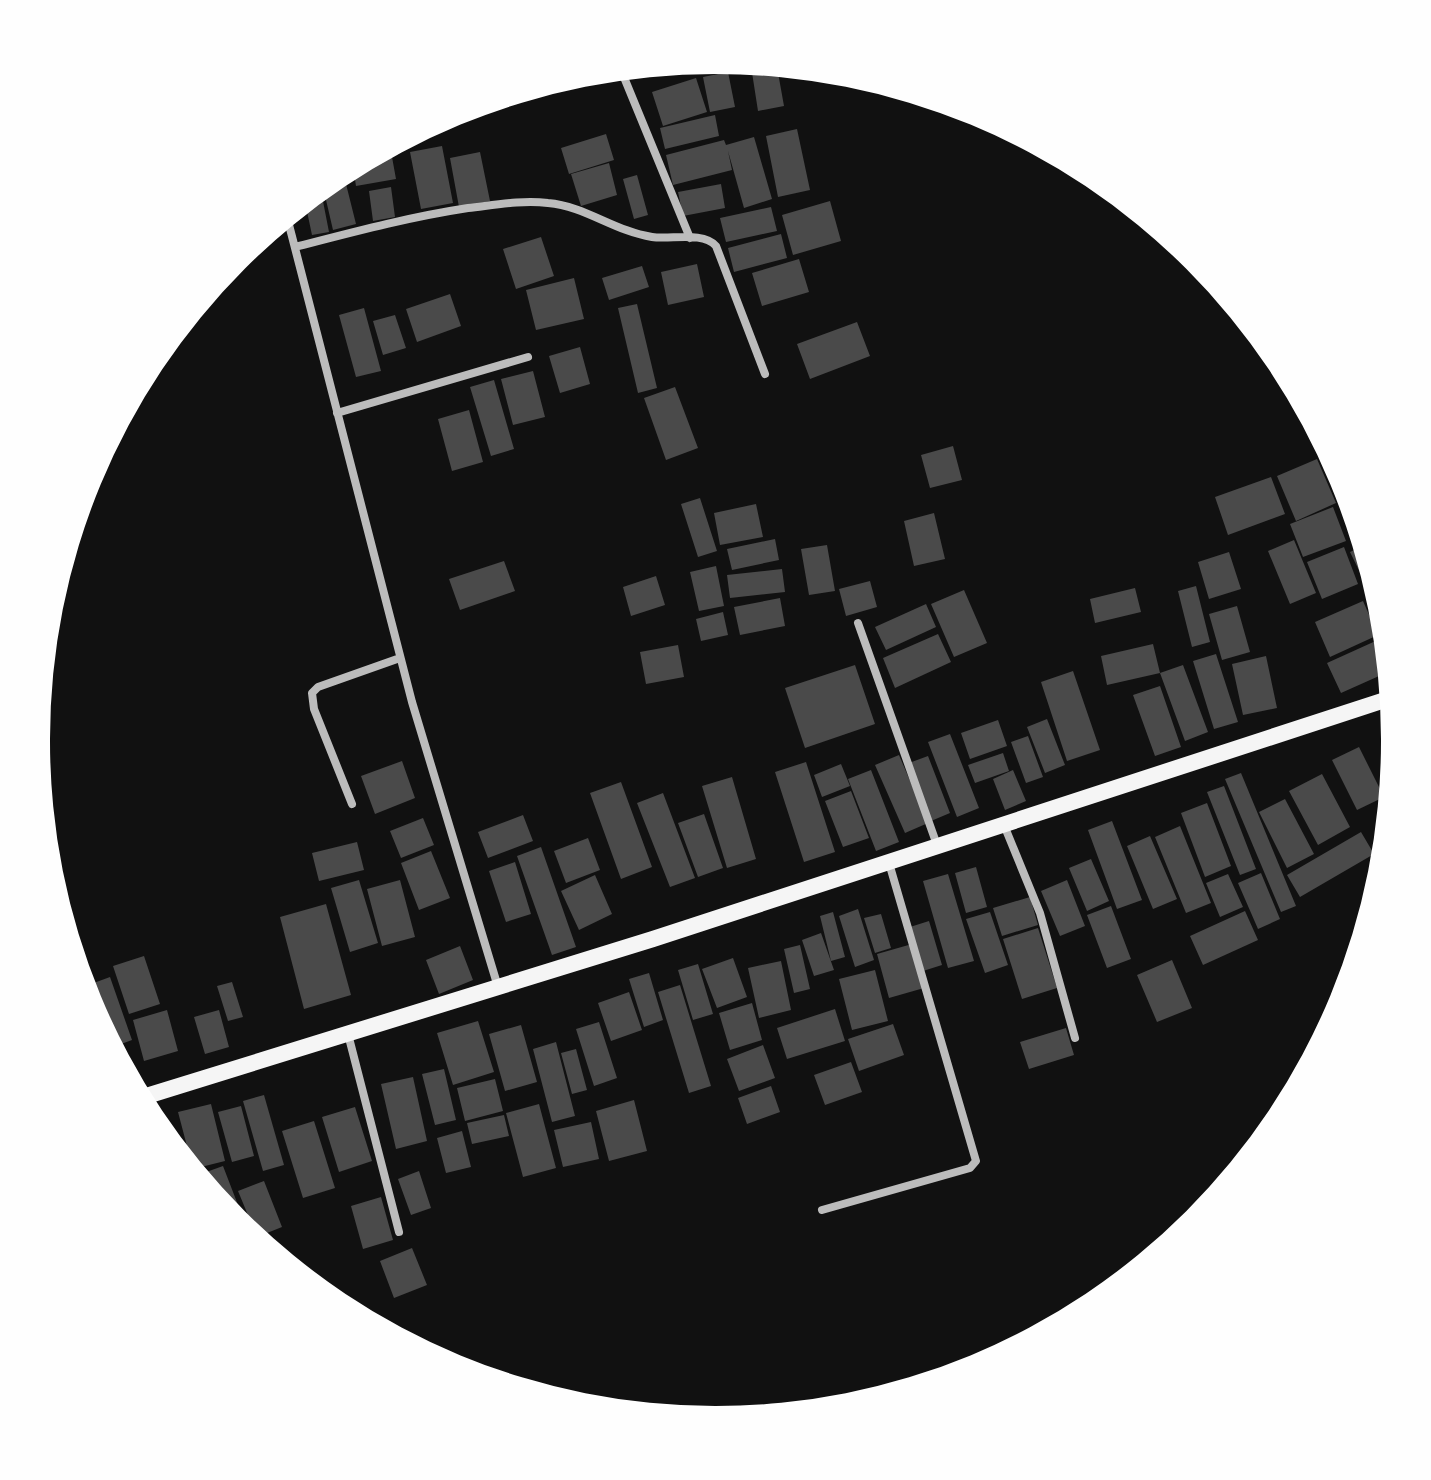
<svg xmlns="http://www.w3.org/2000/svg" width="1431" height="1480" font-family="Barlow,sans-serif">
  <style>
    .building { fill: #4a4a4a }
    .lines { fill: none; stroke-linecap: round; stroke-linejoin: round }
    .minor { stroke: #bcbcbc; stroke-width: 8 }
    .secondary { stroke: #f5f5f5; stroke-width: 16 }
  </style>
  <rect width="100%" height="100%" fill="#111"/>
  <!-- building -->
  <path class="building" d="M757,65L777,67L784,106L758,111L751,66Z
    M728,72L735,107L710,112L703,77Z
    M569,78L571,88L522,100L520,93Z
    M696,78L707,112L663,126L652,92Z
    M715,115L719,136L665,149L660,128Z
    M797,129L810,190L778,197L766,136Z
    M606,134L614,160L569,174L561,148Z
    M754,137L772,199L744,208L728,151L732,170L673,185L666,155L724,140L726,145Z
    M442,146L453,203L421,209L410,152Z
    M480,152L490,201L459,207L450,158Z
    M392,157L396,179L356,186L353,167L362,162Z
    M609,163L617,195L581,206L571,174Z
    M637,175L648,215L634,219L623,179Z
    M345,180L356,224L333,230L323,187Z
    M721,184L725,208L683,216L678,192Z
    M391,187L395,217L373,221L369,191Z
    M321,191L329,232L312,235L305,202Z
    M830,201L841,241L793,255L782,215Z
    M771,207L777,231L726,242L720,218Z
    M781,234L787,258L734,272L728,248Z
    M541,237L554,276L516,289L503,249Z
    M799,259L809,292L762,306L752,273Z
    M697,264L704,297L668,305L661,272Z
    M642,266L649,287L609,300L602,278Z
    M574,278L584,319L536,330L526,290Z
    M450,294L461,326L417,342L406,309Z
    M637,304L657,388L638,393L618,308Z
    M364,308L381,371L356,377L339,315Z
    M395,315L406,348L383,355L373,321Z
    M857,322L870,356L810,379L797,344Z
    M169,340L174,353L151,362Z
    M580,347L590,384L560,393L549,356Z
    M533,371L545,417L513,425L501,379Z
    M494,380L514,449L491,456L470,387Z
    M675,387L698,448L666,460L644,398Z
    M469,410L483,462L452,471L438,419Z
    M953,446L962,480L930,488L921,455Z
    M1317,459L1336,503L1296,521L1277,476Z
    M1271,477L1285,514L1228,535L1215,497Z
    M700,498L717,551L698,557L681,504Z
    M756,504L763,537L720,545L714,513Z
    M1333,507L1346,541L1303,557L1290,524Z
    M934,513L945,559L914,566L904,521Z
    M775,539L779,560L732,570L727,549Z
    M1294,540L1316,593L1290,604L1268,551Z
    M827,545L835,591L809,595L801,549Z
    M1363,546L1379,599L1374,601L1350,552Z
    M1344,547L1358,584L1322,599L1307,562Z
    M1229,552L1241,589L1209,599L1198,562Z
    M504,561L515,591L460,610L449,579Z
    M716,566L724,606L699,611L690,572Z
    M782,569L785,592L730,598L727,575Z
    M656,576L665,605L631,616L623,587Z
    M870,581L877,607L846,616L839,589Z
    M1196,586L1210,642L1192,647L1178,591Z
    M1135,588L1141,612L1095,623L1090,599Z
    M964,590L987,643L954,657L931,604Z
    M780,598L785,626L740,635L734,607Z
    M1363,601L1378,635L1330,657L1315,622Z
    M926,604L936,627L886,650L875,627Z
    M1237,606L1250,652L1222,660L1209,614Z
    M723,612L728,635L701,641L696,619Z
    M938,634L951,662L895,688L883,658Z
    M1380,639L1387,655L1388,672L1341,693L1327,663Z
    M1153,644L1160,673L1107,685L1101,656Z
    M678,645L684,677L646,684L640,652Z
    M1216,654L1238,722L1214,729L1193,661Z
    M1266,656L1277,708L1243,715L1232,664Z
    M855,665L875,724L805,748L785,688Z
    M1183,665L1208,732L1185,741L1160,673Z
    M1073,671L1100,750L1067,761L1041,682Z
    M1160,686L1181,747L1155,756L1133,695Z
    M1047,719L1065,765L1045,773L1027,727Z
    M998,720L1007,746L970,759L961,733Z
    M950,734L979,808L957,817L928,742Z
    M1028,736L1043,777L1026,783L1011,742Z
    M1359,747L1384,797L1357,810L1332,760Z
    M1003,753L1009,771L975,783L968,765Z
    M899,755L928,823L905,833L875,765Z
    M928,756L950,813L931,821L909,763Z
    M402,761L415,798L375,814L361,776Z
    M806,762L835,852L804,862L775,772Z
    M841,764L850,786L822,797L814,775Z
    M871,770L899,842L876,851L848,779Z
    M1013,770L1026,801L1005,810L993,779Z
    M1241,773L1296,906L1281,912L1225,779Z
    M1322,774L1350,827L1318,845L1289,791Z
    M732,777L756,859L727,868L702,786Z
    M621,782L652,867L621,879L590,793Z
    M1224,786L1256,869L1240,875L1207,792Z
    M851,791L869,838L843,847L825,801Z
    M663,793L695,878L670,887L637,803Z
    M1285,799L1314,854L1287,868L1259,812Z
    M1207,803L1231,866L1205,877L1181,813Z
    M704,814L723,868L698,877L678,823Z
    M523,815L533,841L488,858L478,832Z
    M423,818L434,845L401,858L390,831Z
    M1112,821L1142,900L1117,909L1088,830Z
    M1180,826L1211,903L1186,913L1155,837Z
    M1361,832L1374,854L1300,897L1287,875Z
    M1150,836L1177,899L1153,909L1127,846Z
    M588,838L600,870L566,883L554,851Z
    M357,842L364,870L319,881L312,853Z
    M541,847L576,947L552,955L517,856Z
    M431,851L450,898L419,910L401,863Z
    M1091,859L1109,901L1087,911L1069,868Z
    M515,862L531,914L506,922L489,871Z
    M976,867L987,907L966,913L955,873Z
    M1261,873L1280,919L1258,929L1238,883Z
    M948,874L974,961L948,968L923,881Z
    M1228,874L1243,907L1220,917L1206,883Z
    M595,875L612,914L579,930L561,891Z
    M359,880L378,943L350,952L331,888Z
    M400,880L415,937L382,946L367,889Z
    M1067,880L1085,926L1060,936L1041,891Z
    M1030,897L1038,925L1002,936L993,908Z
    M326,904L351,995L304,1009L280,917Z
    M1111,906L1131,959L1107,968L1087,915Z
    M858,909L874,960L855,967L839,916Z
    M1245,911L1258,940L1203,965L1190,936Z
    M833,912L845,957L831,961L820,916Z
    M990,912L1008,965L985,973L966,919Z
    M881,914L891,948L875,953L864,918Z
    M929,921L942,965L923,971L910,927Z
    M1038,928L1057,988L1022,999L1003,939Z
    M821,933L834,970L814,976L802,940Z
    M912,944L924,988L889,998L877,954Z
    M800,945L810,989L794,993L784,949Z
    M460,946L473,980L439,994L426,960Z
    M144,956L160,1004L129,1014L113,966Z
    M733,958L747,997L717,1008L702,969Z
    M1172,960L1192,1008L1157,1022L1137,975Z
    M781,961L791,1010L759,1018L748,968Z
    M698,964L713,1014L693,1020L678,970Z
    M84,970L91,999H87L79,971Z
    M875,970L888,1021L852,1030L839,979Z
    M649,973L663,1020L644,1027L629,979Z
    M110,977L132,1040L113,1047L91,984Z
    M232,982L243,1017L228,1021L217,986Z
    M680,985L711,1086L689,1093L658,992Z
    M629,992L642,1030L611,1041L598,1003Z
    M752,1003L762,1040L730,1050L719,1013Z
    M835,1009L845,1041L787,1059L777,1028Z
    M167,1010L178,1051L144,1061L133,1020Z
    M219,1010L229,1047L205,1054L194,1017Z
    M478,1021L494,1072L453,1085L437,1033Z
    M599,1022L617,1078L594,1086L576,1029Z
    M893,1024L904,1055L859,1071L848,1039Z
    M521,1025L537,1082L505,1091L489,1034Z
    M1066,1028L1074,1055L1029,1069L1020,1042Z
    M556,1042L575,1116L552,1122L533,1049Z
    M763,1045L775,1078L739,1091L727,1059Z
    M576,1049L587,1090L572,1094L561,1053Z
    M851,1062L862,1092L825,1105L814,1075Z
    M444,1069L456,1120L435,1125L422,1074Z
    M413,1077L427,1141L396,1149L381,1084Z
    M495,1079L503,1111L465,1121L457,1088Z
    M771,1086L780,1112L747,1124L738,1098Z
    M264,1095L284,1165L263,1171L243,1101Z
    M634,1100L647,1151L609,1161L596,1111Z
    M211,1104L225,1161L193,1169L178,1112Z
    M539,1104L556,1168L523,1177L506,1113Z
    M241,1106L254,1156L232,1162L218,1112Z
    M355,1107L372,1161L339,1172L322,1117Z
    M504,1115L509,1136L472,1144L467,1123Z
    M314,1121L335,1188L303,1198L282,1131Z
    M591,1122L599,1159L563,1167L554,1130Z
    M462,1131L471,1167L446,1173L437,1138Z
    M223,1166L238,1205L226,1210L198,1175Z
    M419,1171L431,1208L411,1215L398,1179Z
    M264,1181L282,1227L257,1237L238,1191Z
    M381,1197L393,1240L363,1249L351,1206Z
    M412,1248L427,1285L394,1298L380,1261Z"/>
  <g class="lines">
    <!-- minor -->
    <path class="minor" d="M621,70L690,238
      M287,217L412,702L498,987
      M295,247C353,232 409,217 468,208C495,205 521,200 548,203C585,206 614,231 652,237C670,240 703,231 716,246L765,374
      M337,413L528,357
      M858,623L937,845
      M352,804L314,709L312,693L318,687L400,658
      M1004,825L1040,913L1075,1038
      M348,1034L399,1232
      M822,1210L970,1168L976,1161L889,863"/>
    <!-- secondary -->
    <path class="secondary" d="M140,1098L653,939L1391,698"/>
  </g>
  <!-- crop -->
  <path d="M0 0H1431V1480H0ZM715 74H716A665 665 0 0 1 1381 739V741A665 665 0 0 1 716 1406H715A665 665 0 0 1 50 741V739A665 665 0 0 1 715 74Z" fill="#fefefe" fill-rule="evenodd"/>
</svg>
